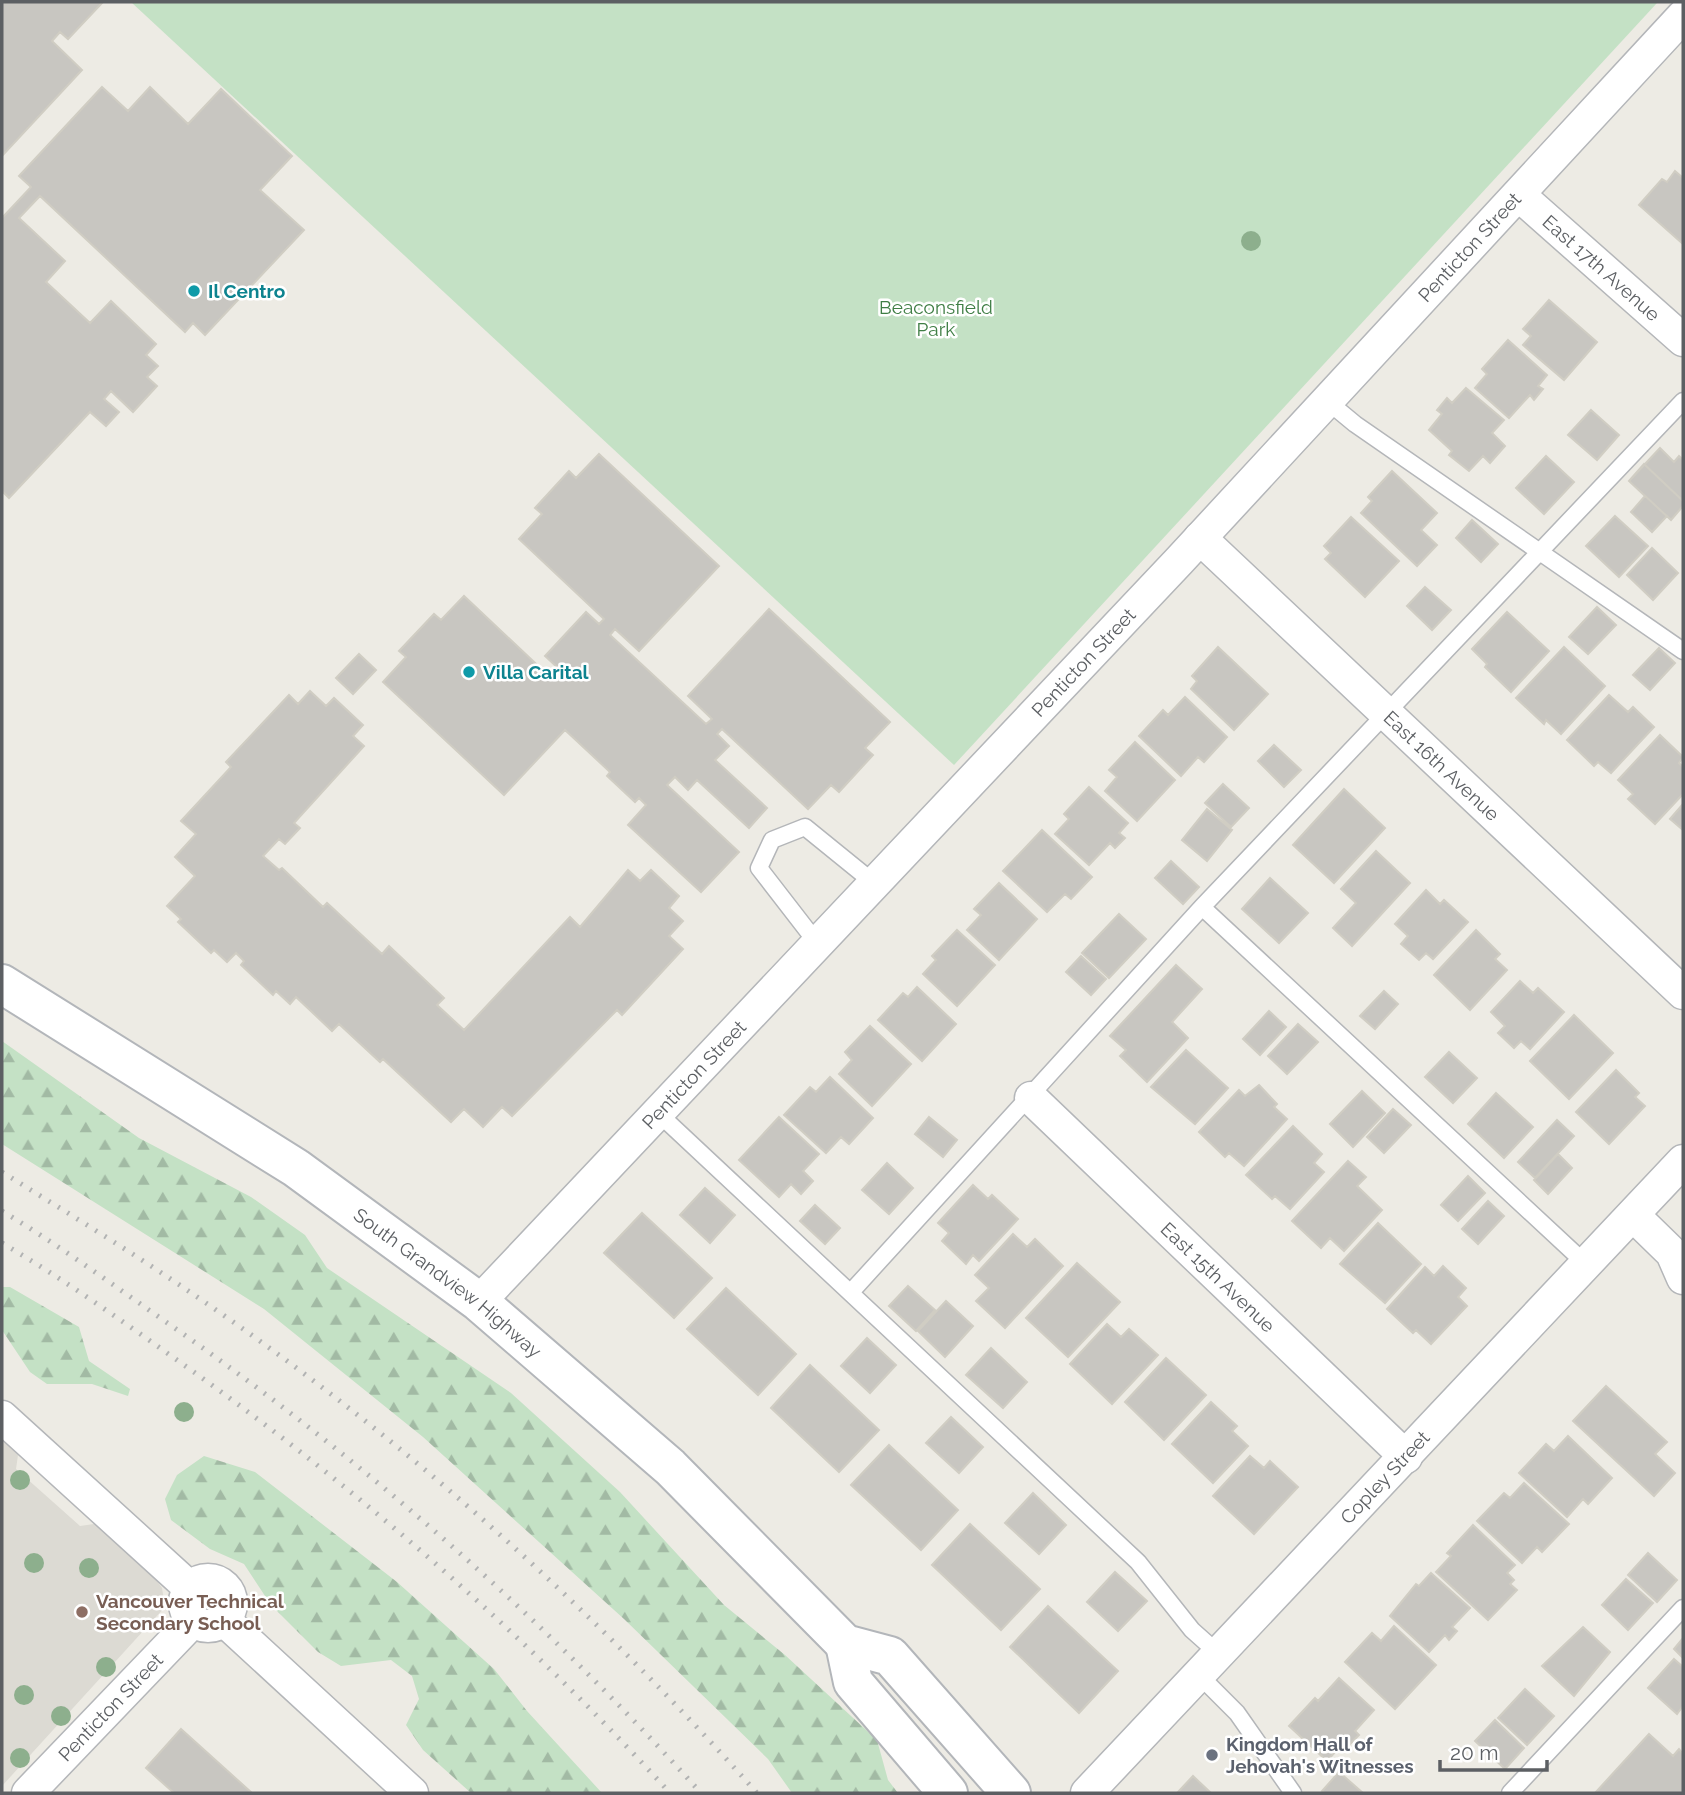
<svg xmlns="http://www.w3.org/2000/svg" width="1685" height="1795" font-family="Raleway,sans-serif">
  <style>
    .education { fill: #dcdad3 }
    .green { fill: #c4e1c5 }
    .forest { fill: url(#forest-firs) }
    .building { fill: #c8c6c1; stroke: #d0cdc3; stroke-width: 2 }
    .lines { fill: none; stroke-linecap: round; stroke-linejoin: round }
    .lane-casing { stroke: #b4b6b9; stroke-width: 19 }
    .street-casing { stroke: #b4b6b9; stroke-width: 35 }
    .secondary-casing { stroke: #b3b6ba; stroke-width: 42 }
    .lane { stroke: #fff; stroke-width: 16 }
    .street { stroke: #fff; stroke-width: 32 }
    .secondary { stroke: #fff; stroke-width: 38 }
    .rail { stroke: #b2b3b3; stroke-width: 5; stroke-dasharray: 2 9; stroke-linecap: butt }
    .tree { fill: #8daf8d }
    .culture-dot { fill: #0f9aa8; stroke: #fff; stroke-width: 2.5 }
    .education-dot { fill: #8d6e63; stroke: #fff; stroke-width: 2.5 }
    .worship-dot { fill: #6b7280; stroke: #fff; stroke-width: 2.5 }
    .labels { text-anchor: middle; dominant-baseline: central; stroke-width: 5; stroke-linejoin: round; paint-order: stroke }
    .street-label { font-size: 19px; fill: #5c5f63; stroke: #fff }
    .culture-label { font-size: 19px; font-weight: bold; fill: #0d838f; stroke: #fff; text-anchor: start }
    .park-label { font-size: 19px; fill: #3f7e45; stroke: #fff }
    .education-label { font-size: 19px; font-weight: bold; fill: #785e54; stroke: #fff; text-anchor: start }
    .worship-label { font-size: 19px; font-weight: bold; fill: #5b616d; stroke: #fff; text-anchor: start }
  </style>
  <defs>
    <pattern id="forest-firs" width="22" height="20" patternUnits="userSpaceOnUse" patternTransform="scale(1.75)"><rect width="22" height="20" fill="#c4e1c5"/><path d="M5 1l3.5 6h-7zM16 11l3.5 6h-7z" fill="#a2baa4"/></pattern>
  </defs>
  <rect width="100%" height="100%" fill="#edebe4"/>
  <!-- education -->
  <path class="education" d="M2,1439L18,1455L16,1469L80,1526L94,1524L101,1527L154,1577L162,1588L165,1607L2,1786Z"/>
  <!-- green -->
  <path class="green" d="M131,2H1656L1657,3L954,765Z"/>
  <!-- forest -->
  <path class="forest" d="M2,1041L139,1138L251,1197L305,1235L327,1268L511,1393L620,1492L724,1605L785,1655L877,1740L888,1780L898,1793H792L768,1759L624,1619L423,1437L264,1309L2,1144Z
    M2,1287H10L79,1327L89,1361L130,1389L128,1396L92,1384H47L30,1372L2,1330Z
    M204,1456L255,1472L397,1582L494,1669L527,1711L602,1793H471L423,1750L406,1725L419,1699L412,1676L391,1660L341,1666L318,1652L271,1605L244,1564L210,1549L171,1520L165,1499L177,1475Z"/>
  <!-- building -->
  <path class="building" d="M2,2H103L68,39L60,32L52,41L82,70L2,156Z
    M102,87L128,111L150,87L188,124L221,89L292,156L260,190L304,230L205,335L193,323L185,332L40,196L19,218L65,261L46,282L90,323L111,301L156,344L146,355L158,366L147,377L157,386L133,412L111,391L104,399L119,412L106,426L90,412L9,498L2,491V218L31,187L19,176Z
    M1675,171L1683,178V244L1639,205L1662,179L1667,182Z
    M1549,300L1597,342L1564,380L1523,345L1531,336L1523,329Z
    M1508,340L1547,375L1538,386L1543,389L1534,400L1530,395L1509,418L1475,388L1487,374L1482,369Z
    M1466,388L1504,420L1492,433L1505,446L1490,463L1483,456L1469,471L1449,455L1452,451L1429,430L1442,414L1437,410L1447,398L1452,403Z
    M1591,410L1619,435L1597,460L1568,435Z
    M1660,448L1674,462L1679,456L1683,460V506L1671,520L1667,516L1652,532L1631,512L1645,496L1629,481Z
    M599,454L719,566L639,651L615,629L610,635L706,724L712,719L688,696L769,609L890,722L865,748L873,755L839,792L831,785L808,809L722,729L717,734L729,746L715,760L767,808L749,828L697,780L688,790L675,777L667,785L739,852L701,892L628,825L646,805L639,798L635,802L607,776L610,772L565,730L504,795L383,682L406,657L399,651L434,614L441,620L464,596L550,677L558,668L545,656L586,612L599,624L604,619L519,539L542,514L535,508L569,471L576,478Z
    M1546,456L1574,482L1544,514L1516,488Z
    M1644,464L1683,501V506L1671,520L1629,481Z
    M1392,471L1437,513L1421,530L1437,545L1417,566L1361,513L1372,501L1368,497Z
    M1615,516L1648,546L1619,577L1586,546Z
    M1351,517L1399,561L1365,597L1325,559L1331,553L1324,546Z
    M1472,520L1498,544L1481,562L1456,538Z
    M1652,548L1678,573L1653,600L1627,575Z
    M1425,587L1451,610L1432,630L1407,606Z
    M1597,607L1616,625L1588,654L1569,637Z
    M1507,612L1549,651L1511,692L1485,667L1487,664L1472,649Z
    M1218,647L1268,694L1234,730L1191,689L1197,681L1192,676Z
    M1564,647L1605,686L1561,734L1546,720L1544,724L1516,698Z
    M1659,648L1675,663L1650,690L1633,675Z
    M359,654L376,670L353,694L336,678Z
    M310,691L326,706L334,698L363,725L353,736L364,746L294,823L300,828L285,844L279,839L263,856L279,870L282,868L323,907L327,903L382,954L389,946L444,998L437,1005L464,1030L570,917L580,927L628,870L640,881L651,870L679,896L669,908L683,921L669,936L683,949L622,1015L617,1010L512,1116L502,1107L483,1127L464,1109L451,1122L383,1059L380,1062L339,1024L332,1031L296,997L290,1004L276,991L273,995L241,965L244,961L236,953L227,962L214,950L211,953L178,922L181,919L167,906L195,876L175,857L196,834L181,821L231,767L226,762L289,695L298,704Z
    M1609,695L1628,712L1633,707L1654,727L1611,773L1598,762L1594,766L1567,740Z
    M1185,697L1227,737L1204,762L1198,757L1181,776L1139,736L1163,710L1168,715Z
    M1660,735L1683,757L1679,763L1683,767V794L1655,824L1628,799L1633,794L1618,780Z
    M1135,742L1175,780L1137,821L1105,791L1117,777L1109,770Z
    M1274,745L1301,770L1284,787L1258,761Z
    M1223,784L1249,808L1231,827L1205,803Z
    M1089,787L1128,823L1119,833L1125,838L1115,848L1110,843L1089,865L1055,834L1069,819L1064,814Z
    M1344,789L1385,828L1334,883L1293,845Z
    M1683,804V830L1670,819Z
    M1207,809L1232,830L1207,861L1182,840Z
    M1042,830L1092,877L1071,899L1065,894L1047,912L1003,871Z
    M1376,851L1410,883L1352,946L1333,928L1356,903L1341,889Z
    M1171,861L1199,887L1183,904L1155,878Z
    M1270,878L1308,913L1279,943L1242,909Z
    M999,883L1037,919L999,960L967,930L981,915L974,909Z
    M1426,890L1440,904L1444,900L1468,922L1433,959L1426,953L1419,960L1401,944L1408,936L1395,924Z
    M1119,914L1146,939L1109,978L1082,953Z
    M957,930L995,965L957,1006L923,974L936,960L932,956Z
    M1476,930L1500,954L1495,959L1507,970L1470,1010L1434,975Z
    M1081,956L1106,979L1091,995L1066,972Z
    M1176,965L1202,989L1172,1022L1188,1038L1147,1082L1120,1056L1126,1050L1110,1036Z
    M1520,981L1533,993L1538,988L1564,1012L1530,1049L1521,1041L1514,1048L1498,1033L1505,1026L1491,1012Z
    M917,987L956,1024L922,1061L878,1020L903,993L908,997Z
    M1384,991L1398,1004L1375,1029L1360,1016Z
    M1269,1011L1286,1027L1260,1055L1243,1039Z
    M1574,1015L1613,1053L1569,1099L1530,1061Z
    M1298,1024L1318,1042L1287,1074L1268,1056Z
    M870,1026L911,1064L872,1106L839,1074L852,1060L845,1052Z
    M1186,1050L1228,1088L1195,1124L1151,1087Z
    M1449,1052L1477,1078L1453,1103L1425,1077Z
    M1616,1070L1639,1093L1635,1097L1645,1106L1609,1144L1576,1112Z
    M830,1077L873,1118L849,1144L841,1137L826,1153L784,1115L810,1087L816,1092Z
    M1259,1085L1277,1104L1274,1107L1287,1119L1244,1166L1229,1153L1225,1157L1199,1132L1239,1090L1245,1096Z
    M1362,1091L1385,1113L1353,1147L1330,1124Z
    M1496,1093L1533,1127L1504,1158L1468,1124Z
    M1393,1109L1411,1125L1384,1153L1367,1137Z
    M779,1117L819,1154L803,1171L813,1181L801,1194L791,1184L779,1197L739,1160Z
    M929,1117L957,1140L943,1157L915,1134Z
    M1557,1120L1574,1136L1535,1178L1518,1162Z
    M1293,1126L1322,1154L1314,1163L1324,1172L1290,1209L1275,1196L1272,1199L1246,1175Z
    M1558,1154L1572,1168L1548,1194L1534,1180Z
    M1348,1161L1366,1177L1357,1186L1382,1210L1344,1251L1330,1238L1321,1248L1292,1221Z
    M887,1163L913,1188L889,1214L862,1190Z
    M1468,1176L1485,1193L1458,1221L1441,1205Z
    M973,1185L988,1199L992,1195L1018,1219L979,1261L973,1255L966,1264L942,1241L949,1233L938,1223Z
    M705,1188L735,1215L710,1243L680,1215Z
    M1488,1201L1504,1216L1478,1244L1462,1229Z
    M815,1205L840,1228L825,1244L800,1221Z
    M642,1213L712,1278L674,1318L604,1253Z
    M1378,1223L1421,1264L1385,1303L1340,1264Z
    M1013,1234L1027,1247L1035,1239L1063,1266L1005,1328L976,1301L989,1288L975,1275Z
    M1077,1263L1120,1302L1068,1357L1026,1318Z
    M1443,1266L1466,1288L1458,1297L1467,1306L1431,1344L1416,1330L1413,1333L1387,1309L1425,1267L1434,1276Z
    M908,1286L935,1310L916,1331L889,1306Z
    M726,1288L796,1354L758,1395L687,1329Z
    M946,1301L973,1326L945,1357L918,1331Z
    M1107,1324L1121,1337L1129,1329L1158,1355L1112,1404L1070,1364Z
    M867,1338L896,1365L870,1393L841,1366Z
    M991,1348L1027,1382L1003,1408L966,1375Z
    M1166,1358L1206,1395L1164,1440L1125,1402Z
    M810,1365L879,1430L839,1472L771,1408Z
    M1606,1386L1667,1442L1655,1454L1675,1473L1654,1496L1573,1421Z
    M1211,1402L1237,1426L1232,1431L1248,1446L1213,1483L1172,1444Z
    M951,1417L983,1447L959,1473L926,1443Z
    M1568,1436L1612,1478L1588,1504L1583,1499L1567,1517L1519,1473L1546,1444L1554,1451Z
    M889,1445L958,1510L921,1550L851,1485Z
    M1250,1456L1264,1468L1270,1461L1298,1487L1254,1534L1213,1496Z
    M1524,1483L1569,1524L1542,1552L1537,1547L1522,1563L1477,1521L1504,1493L1510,1498Z
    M1033,1493L1066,1525L1039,1554L1005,1523Z
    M970,1524L1040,1589L1001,1630L932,1565Z
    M1473,1525L1515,1565L1507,1573L1514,1580L1510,1584L1517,1590L1488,1620L1436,1572L1451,1556L1447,1553Z
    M1648,1553L1677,1580L1657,1602L1628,1575Z
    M1115,1572L1147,1601L1118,1631L1087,1602Z
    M1431,1573L1470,1608L1452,1627L1457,1631L1449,1640L1445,1635L1429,1652L1390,1616L1416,1584L1419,1586Z
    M1626,1579L1653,1603L1628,1630L1602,1605Z
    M1048,1606L1118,1671L1079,1713L1010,1647Z
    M1394,1626L1436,1665L1395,1709L1345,1662L1372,1633L1381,1641Z
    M1583,1627L1610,1652L1574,1696L1542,1666Z
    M1683,1638V1658L1674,1649Z
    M1674,1659L1683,1667V1706L1677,1714L1648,1688Z
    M1339,1678L1374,1710L1355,1731L1359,1735L1348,1746L1344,1742L1327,1761L1289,1726L1315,1698L1318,1701Z
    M1525,1689L1554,1716L1527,1745L1498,1718Z
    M1495,1720L1524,1748L1505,1769L1475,1741Z
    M181,1729L252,1793H174L146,1768Z
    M1649,1734L1673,1756L1679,1749L1683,1754V1793H1595Z
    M1339,1772L1363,1793H1325L1322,1791Z
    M1193,1776L1211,1793H1177Z"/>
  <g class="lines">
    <defs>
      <path id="lane" d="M1326,400L1355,424L1683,651
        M1202,907L1586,1264
        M817,943L759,868L772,840L805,827L874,883
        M657,1112L1138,1562L1192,1630L1220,1655
        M851,1292L1202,907L1683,401
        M1200,1676L1237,1713L1293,1793
        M1510,1793L1683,1608"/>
      <g id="street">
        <path id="s1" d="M1519,195L1683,340"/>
        <path id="s2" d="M1200,538L1683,993"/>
        <path id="s3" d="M1031,1098L1406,1457"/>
        <path d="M1633,1215L1672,1253L1683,1278"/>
        <path id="s4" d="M479,1302L1179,561L1683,16"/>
        <path d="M2,1417L190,1588"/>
        <circle cx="208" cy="1603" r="23"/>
        <path d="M224,1620L412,1793"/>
        <path id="s5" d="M28,1793L193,1621"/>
        <path id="s6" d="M1087,1793L1683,1161"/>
      </g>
      <g id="secondary">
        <path id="s7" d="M2,984L296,1168L479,1302L670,1467L845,1644L890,1656L1011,1793"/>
        <path d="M845,1644L853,1682L948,1793"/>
      </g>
    </defs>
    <!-- lane casing -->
    <use href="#lane" class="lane-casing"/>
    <!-- street casing -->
    <use href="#street" class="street-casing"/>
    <!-- secondary casing -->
    <use href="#secondary" class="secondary-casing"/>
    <!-- lane -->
    <use href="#lane" class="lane"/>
    <!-- street -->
    <use href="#street" class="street"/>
    <!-- secondary -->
    <use href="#secondary" class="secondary"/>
    <!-- rail -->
    <path class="rail" d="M2,1172C63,1210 125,1248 184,1288C396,1431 588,1603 757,1793
      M2,1211C55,1243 105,1279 156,1315C357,1454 537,1611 701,1793
      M2,1243C67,1281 129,1326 191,1370C365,1495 526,1635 670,1793"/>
  </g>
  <!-- trees -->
  <g class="tree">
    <circle cx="1251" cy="241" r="10"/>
    <circle cx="184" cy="1412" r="10"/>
    <circle cx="20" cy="1480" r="10"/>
    <circle cx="34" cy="1563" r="10"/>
    <circle cx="89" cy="1568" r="10"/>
    <circle cx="106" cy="1667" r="10"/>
    <circle cx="24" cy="1695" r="10"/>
    <circle cx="61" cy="1716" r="10"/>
    <circle cx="20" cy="1758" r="10"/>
  </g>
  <!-- markers -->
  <g class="culture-dot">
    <circle cx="194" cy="291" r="7"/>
    <circle cx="469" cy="672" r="7"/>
  </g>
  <circle class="education-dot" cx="82" cy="1612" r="7"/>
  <circle class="worship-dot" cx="1212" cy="1755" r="7"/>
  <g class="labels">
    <!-- street labels -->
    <g class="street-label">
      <text stroke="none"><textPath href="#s4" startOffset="1447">Penticton Street</textPath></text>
      <text stroke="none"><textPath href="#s1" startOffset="110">East 17th Avenue</textPath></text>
      <text stroke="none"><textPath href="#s4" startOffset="880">Penticton Street</textPath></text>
      <text stroke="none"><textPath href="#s2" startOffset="332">East 16th Avenue</textPath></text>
      <text stroke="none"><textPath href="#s4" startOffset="313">Penticton Street</textPath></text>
      <text stroke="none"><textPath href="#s3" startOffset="259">East 15th Avenue</textPath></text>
      <text stroke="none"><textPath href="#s7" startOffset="537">South Grandview Highway</textPath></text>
      <text stroke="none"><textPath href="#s6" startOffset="434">Copley Street</textPath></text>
      <text stroke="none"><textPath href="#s5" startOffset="119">Penticton Street</textPath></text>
    </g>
    <!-- culture labels -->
    <g class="culture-label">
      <text x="208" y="291">Il Centro</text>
      <text x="483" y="672">Villa Carital</text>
    </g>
    <!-- park labels -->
    <g class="park-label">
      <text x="936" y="307">Beaconsfield<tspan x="936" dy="22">Park</tspan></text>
    </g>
    <!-- education labels -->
    <g class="education-label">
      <text x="96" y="1601">Vancouver Technical<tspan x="96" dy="22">Secondary School</tspan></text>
    </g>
    <!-- worship labels -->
    <g class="worship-label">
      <text x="1226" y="1744">Kingdom Hall of<tspan x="1226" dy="22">Jehovah's Witnesses</tspan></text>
    </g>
  </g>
  <!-- border -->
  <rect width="1685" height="1795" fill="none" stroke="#5c5f63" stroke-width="7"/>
  <!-- scale -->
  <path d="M1440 1760v10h107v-10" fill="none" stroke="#5c5f63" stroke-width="3.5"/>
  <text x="1450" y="1760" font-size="21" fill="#5c5f63" stroke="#ffffff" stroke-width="5" paint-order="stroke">20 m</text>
</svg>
